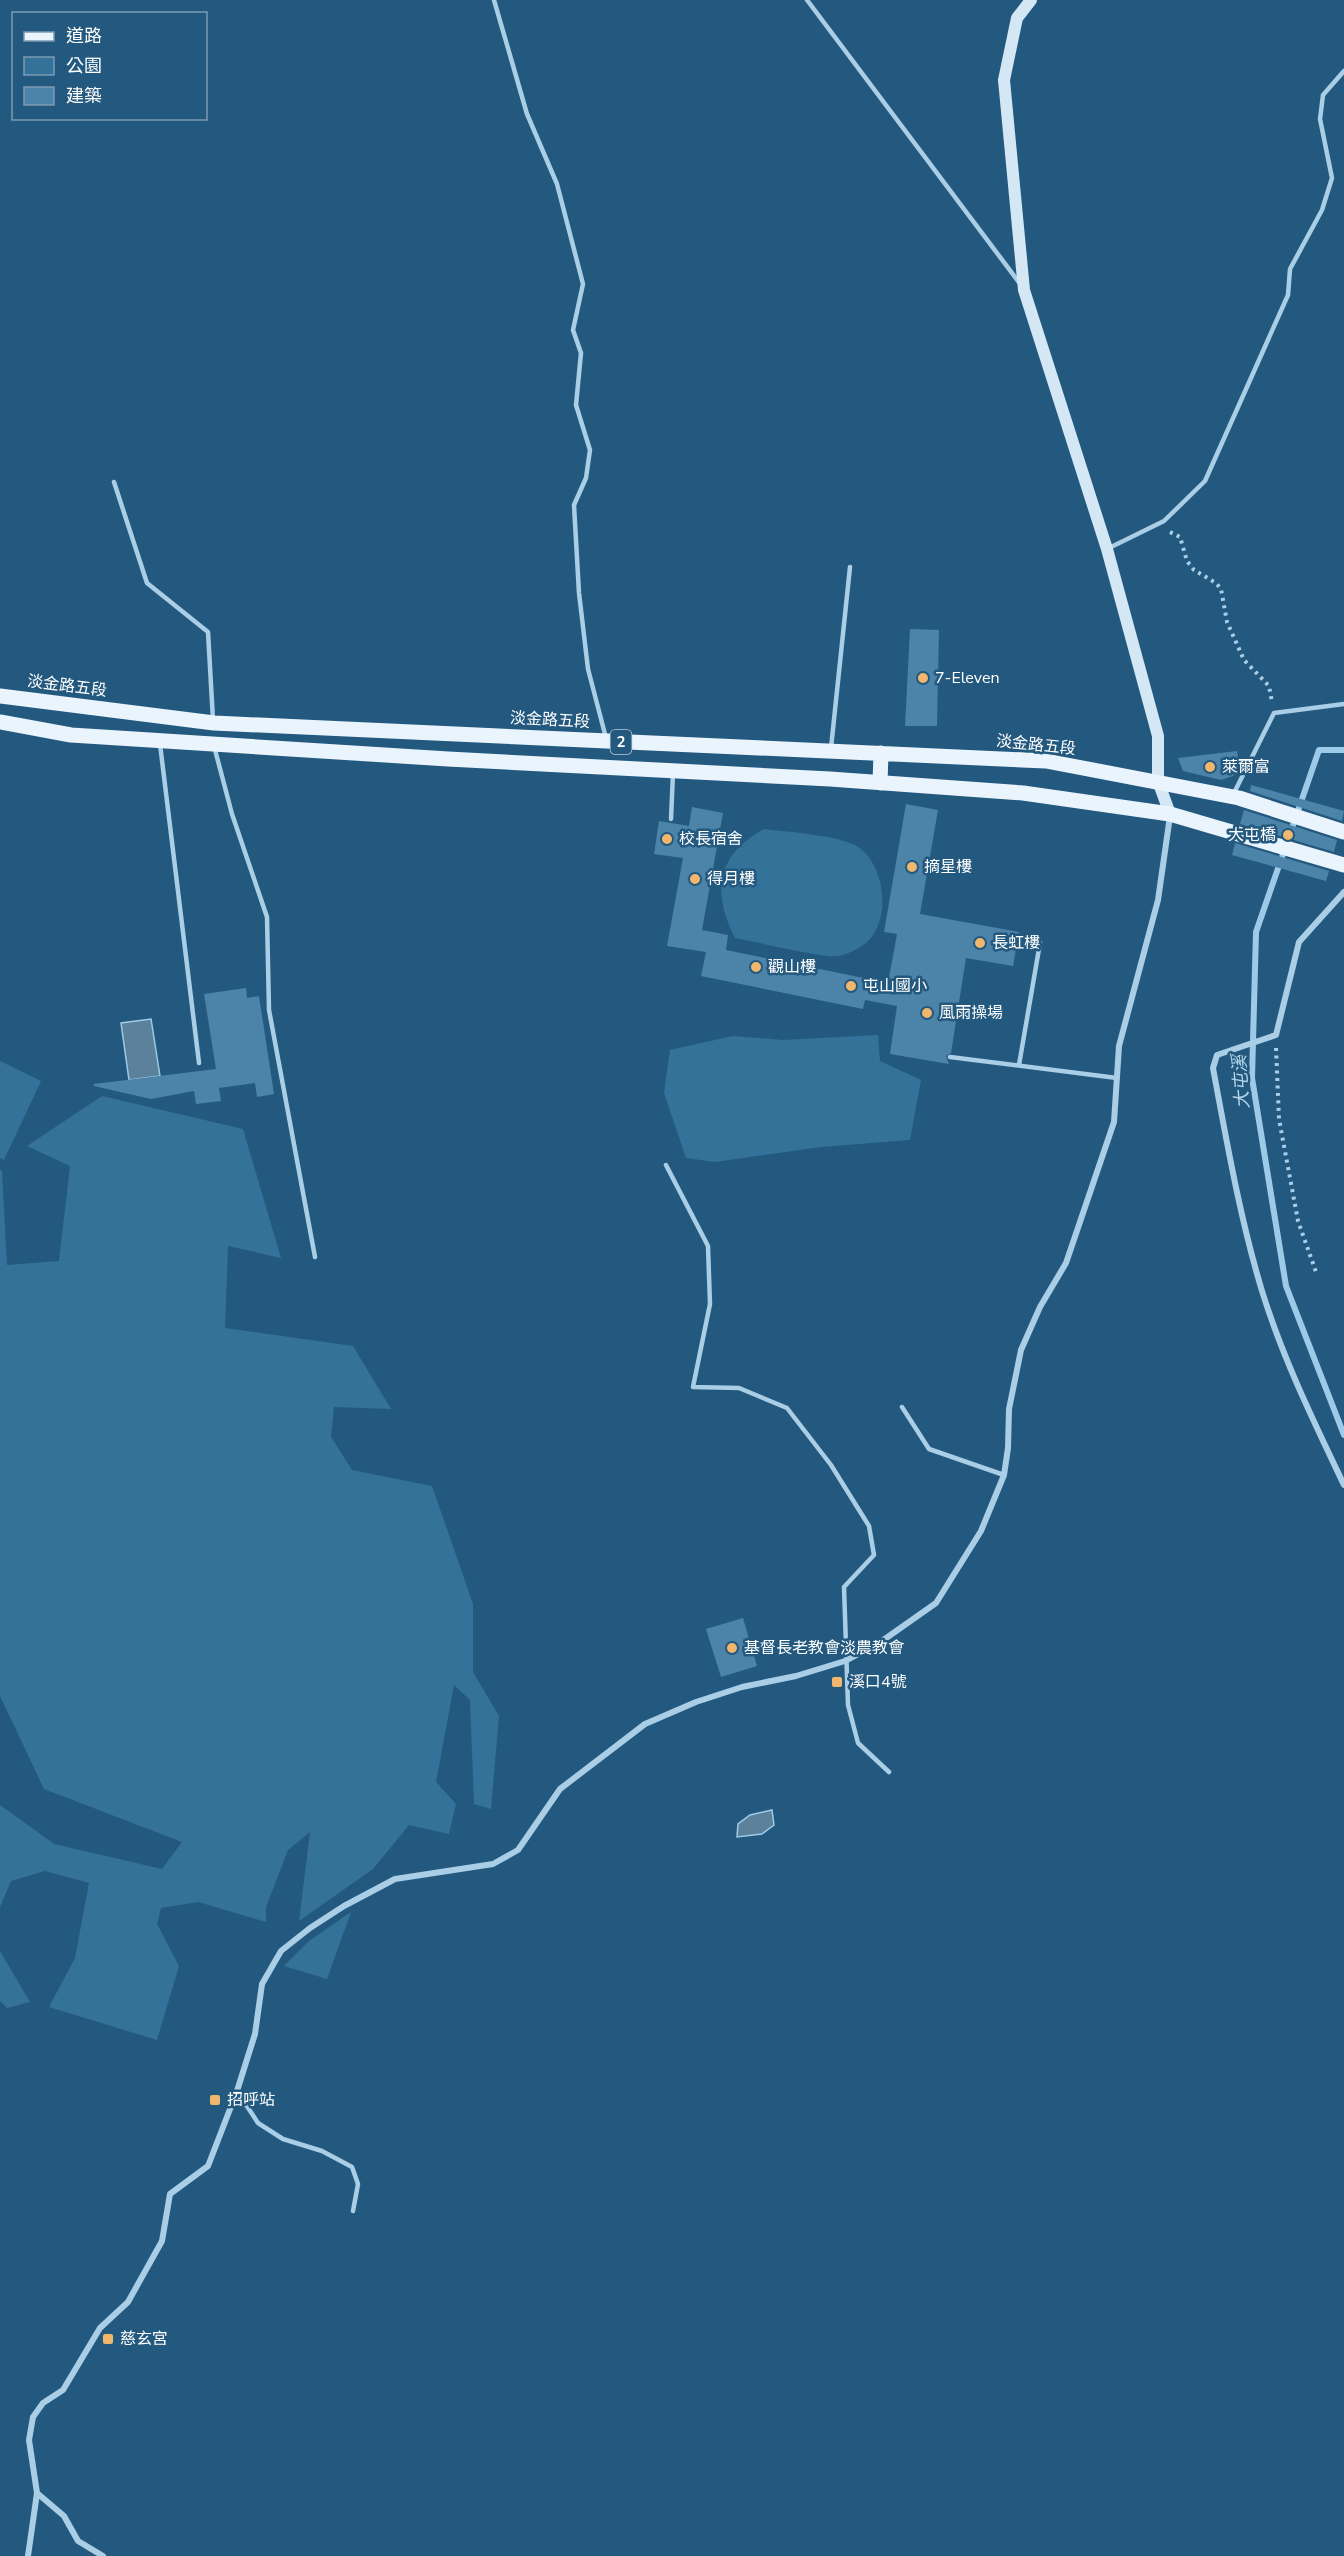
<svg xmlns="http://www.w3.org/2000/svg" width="1344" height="2556" font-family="'Nunito Sans','Noto Sans TC',sans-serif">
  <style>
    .green { fill: #34729a }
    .water { fill: #5b819b; stroke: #9dcbe7; stroke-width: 1.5 }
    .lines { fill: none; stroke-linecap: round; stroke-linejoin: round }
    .stream { stroke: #9dcbe7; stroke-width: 6 }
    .building { fill: #4c83a8 }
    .path { stroke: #a9cee6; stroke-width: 4; stroke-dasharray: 3 4.5; stroke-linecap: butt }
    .lane { stroke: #a9cee6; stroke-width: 4.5 }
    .street { stroke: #a9cee6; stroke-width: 6 }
    .secondary { stroke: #d3e7f5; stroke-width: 12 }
    .primary { stroke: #eaf4fd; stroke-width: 15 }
    .poi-dot { fill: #f1b76d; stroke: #24597f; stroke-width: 2 }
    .labels { text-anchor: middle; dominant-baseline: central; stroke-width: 5; stroke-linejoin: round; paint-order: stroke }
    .shield { fill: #24597f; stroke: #bdcdd9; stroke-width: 1.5 }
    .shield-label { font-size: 15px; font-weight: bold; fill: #fff }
    .poi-label { font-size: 16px; fill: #fff; stroke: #24597f; text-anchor: start }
    .street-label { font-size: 16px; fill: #fff; stroke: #24597f }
    .water-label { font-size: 18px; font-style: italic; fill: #b4d7ee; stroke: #24597f }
  </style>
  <rect width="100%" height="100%" fill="#24597f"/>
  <!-- green -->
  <path class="green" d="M764,829C787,832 840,835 858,847C883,863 890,911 873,935C866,946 851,953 839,956C827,959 752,941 735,938C711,891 717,855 764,829Z
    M878,1035L880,1061L921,1080L910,1140L821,1147L715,1162L686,1158L664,1093L670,1050L733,1036L783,1040Z
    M0,1061L41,1081L4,1160L0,1158Z
    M102,1096L243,1129L281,1258L228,1246L225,1328L353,1346L391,1409L334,1407L331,1437L352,1470L432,1486L473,1604V1672L499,1716L491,1809L474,1804L470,1700L454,1685L436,1782L456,1804L449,1834L409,1825L373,1869L299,1921L310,1832L288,1850L266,1907V1922L198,1902L161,1908L157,1924L179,1966L157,2040L49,2007L75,1958L89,1883L45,1871L11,1881L0,1907V1805L54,1844L162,1869L182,1842L44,1789L0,1696V1170L2,1171L7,1265L59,1261L70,1166L27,1146Z
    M351,1912L327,1979L284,1966L309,1941Z
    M0,1951L30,2002L7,2008L0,2001Z"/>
  <!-- water -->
  <path class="water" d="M151,1019L160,1076L129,1080L121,1023Z
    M772,1810L774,1825L762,1834L737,1837L738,1824L750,1815Z"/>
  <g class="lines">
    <!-- stream -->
    <path class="stream" d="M1344,750H1319L1256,932L1252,1078L1286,1286L1344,1435"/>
  </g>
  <!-- building -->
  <path class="building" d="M910,629L939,630L937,726H905Z
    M1237,751L1239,764L1233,776L1221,780L1183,771L1178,758Z
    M1251,785L1344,811L1342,821L1250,791Z
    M906,804L938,810L920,914L1019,932L1013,966L966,958L951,1053L946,1056L949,1064L890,1054L897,1006L865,1000L863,1009L701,976L706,952L667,946L683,858L654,854L659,821L689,826L692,807L723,813L702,930L728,935L726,950L888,983L897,934L884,932Z
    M1244,810L1337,840L1334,852L1240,824Z
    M1235,843L1329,871L1326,881L1232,855Z
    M246,988L247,998L259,996L274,1094L257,1097L255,1083L219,1088L221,1101L196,1104L194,1091L151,1099L94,1086V1084L216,1069L204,994Z
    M743,1618L757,1666L721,1677L706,1629Z"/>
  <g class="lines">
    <!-- path -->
    <path class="path" d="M1170,532L1180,537L1187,561L1194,570L1216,583L1221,589L1227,622L1244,660L1269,686L1272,702
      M1276,1048L1279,1119L1298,1221L1316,1272"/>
    <!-- lane -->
    <path class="lane" d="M494,0L527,114L557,184L583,284L573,330L581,353L576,405L590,450L586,478L574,505L579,593L588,669L606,738
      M807,0L1021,285
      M114,482L147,583L208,632L213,720
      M1109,548L1164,521L1205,481L1288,295L1290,269L1322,210L1332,178L1320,119L1323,95L1344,71
      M160,744L199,1063
      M214,746L232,814L267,917L269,1010L315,1257
      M831,748L850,567
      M1233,795L1274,713L1344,704
      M671,819L673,773
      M950,1057L1117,1078
      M1019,1065L1040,943
      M666,1165L708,1246L710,1304L693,1387L739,1388L787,1408L831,1465L869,1526L874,1555L844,1587L848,1705L858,1743L889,1772
      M902,1407L929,1449L1004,1475
      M237,2091L258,2123L283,2139L322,2151L352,2167L358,2184L353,2211"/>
    <!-- street -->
    <path class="street" d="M1344,892L1299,942L1276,1035L1217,1055L1213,1068C1227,1143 1240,1218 1262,1291C1283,1359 1314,1422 1344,1485
      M37,2493L64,2516L78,2541L103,2556
      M28,2556L37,2493L29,2440L33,2417L43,2403L63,2390L100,2328L128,2302L162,2241L170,2194L208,2166L237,2091L255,2034L262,1984L281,1951L310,1928L344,1906L395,1879L493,1864L518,1850L560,1789L645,1724L696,1702L742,1687L796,1676L845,1661L882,1641L936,1603L981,1531L1004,1475L1008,1448L1009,1409L1021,1350L1040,1307L1066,1263L1114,1122L1119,1046L1158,900L1170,816"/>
    <!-- secondary -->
    <path class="secondary" d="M1031,0L1017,18L1004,80L1024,290L1107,549L1158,736V781L1170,814"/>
    <!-- primary -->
    <path class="primary" d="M0,696L214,723L1046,761L1239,798L1344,832
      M0,722L71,735L448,759L830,779L1023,793L1170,814L1344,865
      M880,783L881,753"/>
  </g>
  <!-- markers -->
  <g class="poi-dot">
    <circle cx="923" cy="678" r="6"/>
    <circle cx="1210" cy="767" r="6"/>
    <circle cx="1288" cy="835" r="6"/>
    <circle cx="667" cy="839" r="6"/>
    <circle cx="912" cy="867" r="6"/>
    <circle cx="695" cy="879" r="6"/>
    <circle cx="980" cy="943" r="6"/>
    <circle cx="756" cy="967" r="6"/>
    <circle cx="851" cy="986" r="6"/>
    <circle cx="927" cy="1013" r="6"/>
    <circle cx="732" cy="1648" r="6"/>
    <rect x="831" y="1676" width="12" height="12" rx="3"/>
    <rect x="209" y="2094" width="12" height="12" rx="3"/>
    <rect x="102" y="2333" width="12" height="12" rx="3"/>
  </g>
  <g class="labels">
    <!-- shield labels -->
    <rect class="shield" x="610.5" y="730" width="21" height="24" rx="4.5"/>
    <g class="shield-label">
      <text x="621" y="742">2</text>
    </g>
    <!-- poi labels -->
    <g class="poi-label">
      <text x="935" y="678">7-Eleven</text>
      <text x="1222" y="767">萊爾富</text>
      <text x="1276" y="835" text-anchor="end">大屯橋</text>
      <text x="679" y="839">校長宿舍</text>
      <text x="924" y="867">摘星樓</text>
      <text x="707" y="879">得月樓</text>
      <text x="992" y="943">長虹樓</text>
      <text x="768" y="967">觀山樓</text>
      <text x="863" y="986">屯山國小</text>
      <text x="939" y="1013">風雨操場</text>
      <text x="744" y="1648">基督長老教會淡農教會</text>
      <text x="849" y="1682">溪口4號</text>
      <text x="227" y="2100">招呼站</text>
      <text x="120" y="2339">慈玄宮</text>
    </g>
    <!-- street labels -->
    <g class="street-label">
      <text transform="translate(67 686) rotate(7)">淡金路五段</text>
      <text transform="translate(550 720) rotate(3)">淡金路五段</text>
      <text transform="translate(1036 745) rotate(6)">淡金路五段</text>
    </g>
    <!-- water labels -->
    <g class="water-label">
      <text transform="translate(1241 1082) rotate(-94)">大屯溪</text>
    </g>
  </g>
  <!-- legend -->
  <rect x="12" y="12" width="195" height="108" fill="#24597f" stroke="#7c9bb2" stroke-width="1.5"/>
  <rect x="24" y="32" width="30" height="9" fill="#eaf4fd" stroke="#7c9bb2" stroke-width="1.5"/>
  <text x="66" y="42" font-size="18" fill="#ffffff">道路</text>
  <rect x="24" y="57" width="30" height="18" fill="#34729a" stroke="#7c9bb2" stroke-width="1.5"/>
  <text x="66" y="72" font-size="18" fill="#ffffff">公園</text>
  <rect x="24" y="87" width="30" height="18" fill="#4c83a8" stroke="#7c9bb2" stroke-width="1.5"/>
  <text x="66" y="102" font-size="18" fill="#ffffff">建築</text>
</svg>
